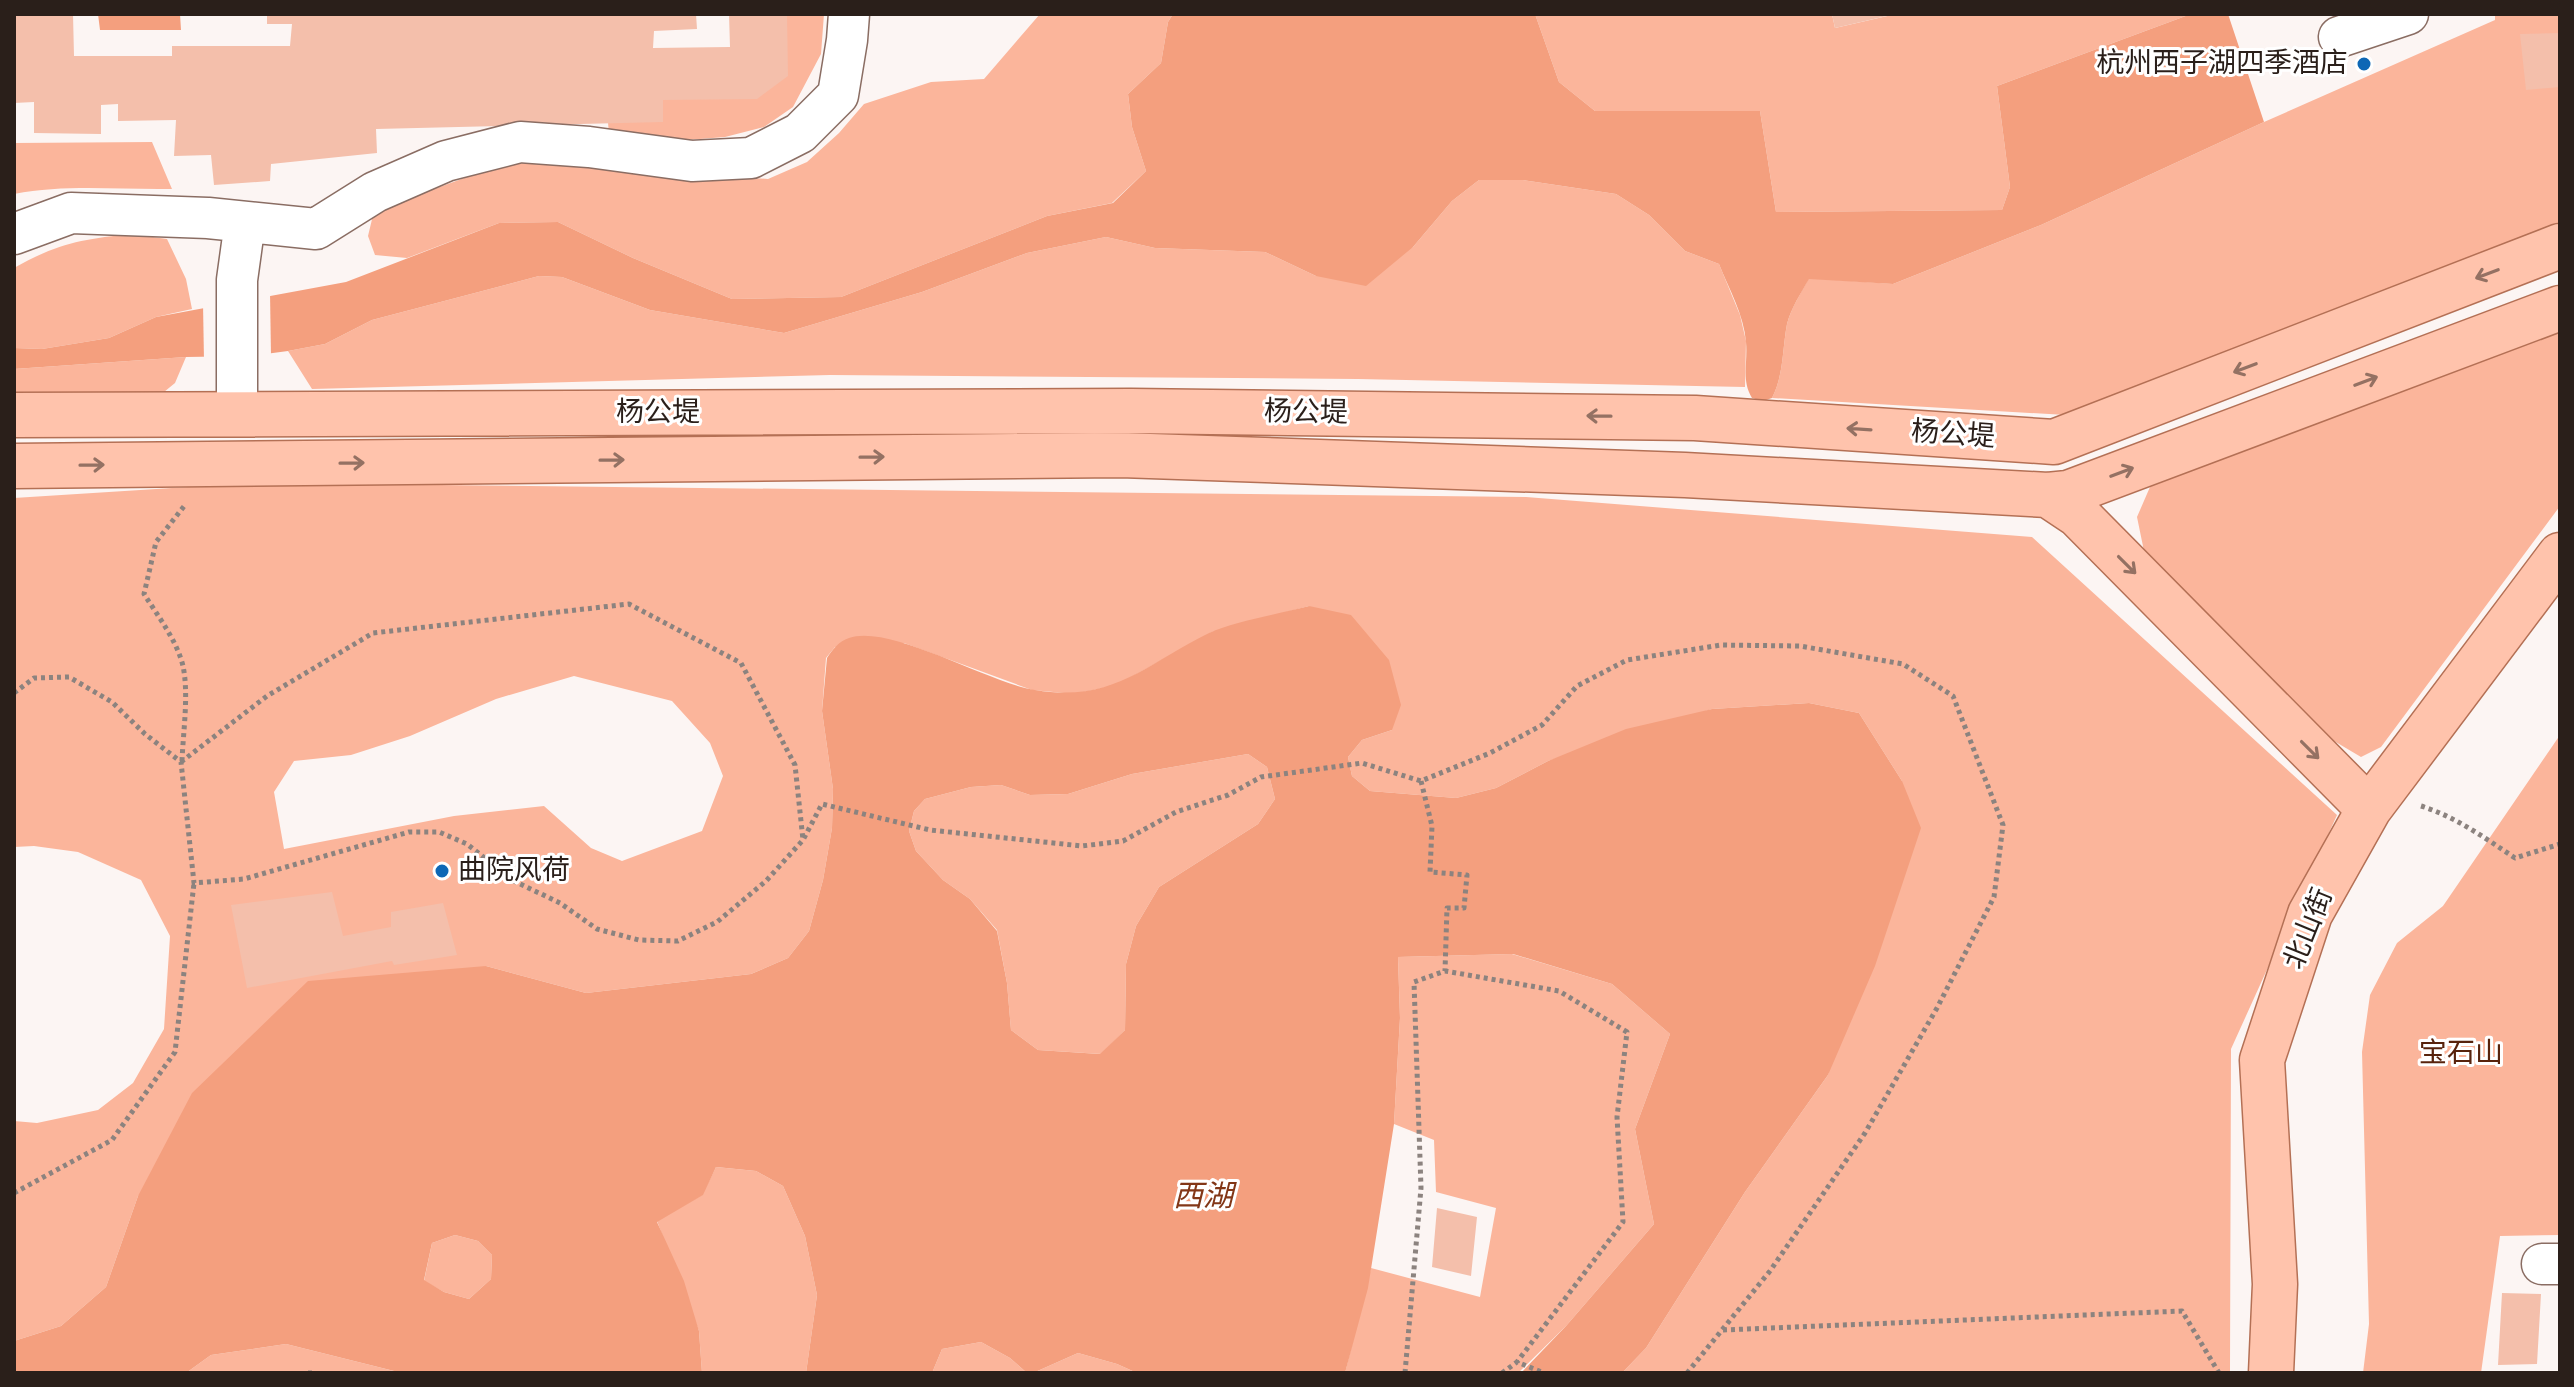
<svg xmlns="http://www.w3.org/2000/svg" width="2574" height="1387" font-family="'Alegreya Sans','Noto Sans SC',sans-serif">
  <style>
    .forest { fill: #fbb59b; fill-rule: evenodd }
    .water { fill: #f49f7e; fill-rule: evenodd }
    .pier { fill: #fcf5f3 }
    .building { fill: #f4bfab }
    .lines { fill: none; stroke-linecap: round; stroke-linejoin: round }
    .minor-casing { stroke: #8a6d63; stroke-width: 43 }
    .major-casing { stroke: #b47055; stroke-width: 47 }
    .path { stroke: #8c837f; stroke-width: 5; stroke-dasharray: 4 4; stroke-linecap: butt }
    .minor { stroke: #fff; stroke-width: 40 }
    .major { stroke: #ffc3ac; stroke-width: 44 }
    .oneway { stroke: #947163 }
    .poi-dot { fill: #0e67b5; stroke: #fff; stroke-width: 3 }
    .labels { text-anchor: middle; dominant-baseline: central; stroke-width: 6; stroke-linejoin: round; paint-order: stroke }
    .poi-label { font-size: 28px; fill: #2a1f1a; stroke: #fff; text-anchor: end }
    .street-label { font-size: 28px; fill: #2a1f1a; stroke: #fff }
    .park-label { font-size: 28px; fill: #58230c; stroke: #fff }
    .water-label { font-size: 30px; font-style: italic; fill: #833717; stroke: #fff }
  </style>
  <rect width="100%" height="100%" fill="#fcf5f3"/>
  <!-- forest -->
  <path class="forest" d="M760,14H824L821,54L793,107L764,127L725,137L687,140L609,136L607,108L753,73Z
    M1040,14H1173L1168,22L1161,63L1128,94L1132,127L1146,171L1112,203L1047,216L841,297L732,299L633,258L558,222L499,223L407,258L375,255L368,236L374,211L508,162L768,179L807,162L839,133L864,104L931,82L984,79Z
    M1535,14H1832L1835,28L1896,14H2191L1997,86L2010,187L2002,210L1776,212L1760,111H1595L1559,82Z
    M2495,14H2560V224L2100,417L1772,398C1784,374 1782,351 1787,324C1791,308 1801,293 1809,278L1893,284L2041,225L2264,122L2495,20Z
    M152,142L172,189C118,190 67,184 14,194V143Z
    M1479,180H1523L1616,194L1649,215L1685,251L1719,264L1740,315L1746,341L1745,387L1358,379L830,375L312,389L288,351L325,344L372,320L539,276L562,277L650,310L784,333L922,292L1027,253L1106,237L1155,248L1265,252L1316,276L1413,247L1452,201Z
    M132,234L167,239L186,279L192,309L156,317L109,338L42,349L14,348V268C58,243 83,239 132,234Z
    M2560,319V506L2381,747L2361,757L2329,738L2145,556L2137,517L2150,487L2178,467Z
    M186,357L175,383L164,392L14,397V369Z
    M251,483L1526,497L2032,537L2337,815L2231,1049L2230,1373H1622L1646,1348L1745,1192L1828,1075L1902,781L1859,713L1809,703L1712,709L1548,761L1496,788L1456,798L1370,791L1352,776L1348,757L1362,740L1392,730L1309,606L1212,632L1117,685L1075,694L1032,690L904,643L835,647L826,658L822,711L833,789L832,828L823,880L809,931L788,958L751,974L586,993L486,966L138,1196L106,1287L61,1326L14,1341V1121L37,1123L98,1110L133,1083L164,1029L170,936L141,880L78,852L34,846L14,847V498ZM574,676L672,701L710,743L723,776L702,831L622,861L591,848L544,806L454,816L284,849L274,792L294,761L351,755L410,736L496,699Z
    M2560,735V1235L2500,1236L2481,1373H2363L2369,1324L2362,1052L2370,995L2397,943L2443,906Z
    M1248,754L1267,767L1275,799L1258,824L1159,887L1136,926L1126,964L1125,1030L1101,1054L1038,1050L1011,1030L1007,983L997,930L970,899L943,880L916,851L909,831L914,811L925,799L971,787L1001,785L1030,795L1068,794L1132,774Z
    M1512,954L1612,984L1670,1034L1635,1129L1654,1224L1566,1326L1518,1373H1345L1371,1268L1480,1297L1496,1208L1436,1192L1434,1140L1394,1124L1400,1018L1398,957Z
    M716,1167L756,1171L783,1186L805,1236L817,1295L806,1373H702L699,1331L657,1221L702,1195Z
    M455,1235L478,1241L492,1255L491,1279L469,1299L444,1292L424,1281L432,1243Z
    M981,1342L1010,1358L1027,1373H932L942,1349Z
    M286,1344L402,1373H186L211,1355Z
    M1078,1353L1117,1364L1137,1373H1033Z"/>
  <!-- water -->
  <path class="water" d="M98,14H180L181,30H100Z
    M1173,14H1535L1559,82L1595,111H1760L1776,212L2002,210L2010,187L1997,86L2191,14H2228L2264,122L2041,225L1893,284L1809,279C1801,293 1791,308 1787,324C1782,351 1784,374 1772,398L1763,401L1752,398C1741,380 1748,363 1746,342C1744,315 1729,289 1719,264L1685,251L1649,215L1616,194L1523,180H1479L1452,201L1413,247L1366,286L1316,276L1265,252L1155,248L1106,237L1027,253L922,292L784,333L650,310L562,277L539,276L372,320L325,344L288,351L250,356L186,357L14,369V348L42,349L109,338L156,317L346,282L499,223L558,222L633,258L732,299L841,297L1047,216L1113,203L1146,171L1132,127L1128,94L1161,63L1168,22Z
    M1309,606L1351,615L1389,660L1401,705L1392,730L1362,740L1348,757L1352,776L1370,791L1456,798L1496,788L1548,761L1626,729L1712,709L1809,703L1859,713L1902,781L1921,828L1875,966L1828,1075L1745,1192L1646,1348L1622,1373H1521L1566,1326L1654,1224L1635,1129L1670,1034L1612,984L1513,954L1398,957L1400,1018L1394,1124L1368,1288L1345,1373H1137L1117,1364L1078,1353L1033,1373H1027L1010,1358L981,1342L942,1349L932,1373H806L817,1295L805,1236L783,1186L756,1171L716,1167L703,1195L657,1222L684,1281L699,1331L702,1373H402L286,1344L211,1355L186,1373H14V1341L61,1326L106,1287L138,1196L192,1093L308,981L486,966L586,993L751,974L788,958L809,931L823,880L832,828L833,789L822,711L827,658C832,650 839,641 849,638C891,624 988,683 1035,690C1113,703 1144,665 1209,633C1235,621 1279,614 1309,606ZM1248,754L1267,767L1275,799L1258,824L1159,887L1136,926L1126,964L1125,1030L1100,1054L1038,1050L1011,1030L1007,983L997,931L970,899L943,880L916,851L909,831L914,811L925,799L971,787L1001,785L1030,795L1068,794L1132,774ZM455,1235L478,1241L492,1255L491,1279L469,1299L444,1292L424,1280L432,1243Z"/>
  <!-- pier -->
  <path class="pier" d="M270,292L271,357L204,361L203,303Z"/>
  <!-- building -->
  <path class="building" d="M14,14H73L74,56H172V46H290L292,24H267V14H696L697,29L654,31L653,48L730,47L729,14H787L788,76L757,99L663,100V122L376,129L377,153L271,164L270,181L214,185L211,155L174,156L176,120L118,121V104L101,105V134L34,133V102L14,103Z
    M1832,14H1891V15L1835,28Z
    M2560,33V87L2526,90L2520,34Z
    M332,892L343,936L391,927V912L443,903L457,955L394,965L392,961L247,988L231,905Z
    M1437,1208L1477,1217L1471,1276L1432,1267Z
    M2502,1293L2541,1294L2537,1364L2498,1365Z"/>
  <g class="lines">
    <defs>
      <path id="minor" d="M2339,37L2408,14
        M14,234L71,213L208,218L316,229L375,192L446,161L520,142L589,147L692,161L751,158L800,133L838,95L847,40L849,14
        M237,414V280L245,222
        M2542,1264H2560"/>
      <path id="major" d="M14,415L1131,411L1695,418L2054,442L2560,246
        M14,466L1121,455L1685,475L2048,495L2068,493L2560,308
        M2048,495L2078,515L2369,809
        M2271,1373L2275,1284L2262,1060L2310,914L2369,809L2560,555"/>
    </defs>
    <!-- minor casing -->
    <use href="#minor" class="minor-casing"/>
    <!-- major casing -->
    <use href="#major" class="major-casing"/>
    <!-- path -->
    <path class="path" d="M14,693L34,678L69,677L112,702L145,734L181,762L194,883L244,879L409,832H439L467,844L514,881L560,903L597,929L639,940L678,941L717,922L766,881L803,840L822,804L930,830L1082,846L1123,841L1176,812L1228,795L1261,777L1362,763L1421,781L1490,753L1542,725L1577,686L1627,660L1721,645L1800,646L1903,664L1953,696L2003,825L1994,897L1937,1008L1865,1133L1770,1271L1687,1373
      M182,761C183,733 189,694 183,666C177,641 158,616 144,594L156,542L185,505
      M181,762L267,696L373,633L629,604L741,663L795,765L803,840
      M1421,781L1432,826L1430,872L1467,875L1464,908H1447L1445,971
      M2421,806C2456,817 2485,838 2515,858L2560,844
      M14,1193L112,1140L175,1052L194,883
      M1723,1330L2182,1311L2219,1373
      M308,1373H312
      M1405,1373L1421,1188L1414,982L1445,971L1559,991L1627,1032L1617,1117L1623,1222L1517,1362
      M1502,1373L1517,1362L1544,1373"/>
    <!-- minor -->
    <use href="#minor" class="minor"/>
    <!-- major -->
    <use href="#major" class="major"/>
  </g>
  <!-- one-way arrows -->
  <defs><path id="oneway-shaft" d="M-6 0H5M1.5-3L5.5 0L1.5 3" fill="none" stroke-width="1.6" stroke-linecap="round" stroke-linejoin="round" transform="scale(2)"/></defs>
  <g class="oneway">
    <use href="#oneway-shaft" transform="translate(2487 274) rotate(159)"/>
    <use href="#oneway-shaft" transform="translate(2245 368) rotate(159)"/>
    <use href="#oneway-shaft" transform="translate(2366 381) rotate(-21)"/>
    <use href="#oneway-shaft" transform="translate(1599 416) rotate(-179)"/>
    <use href="#oneway-shaft" transform="translate(1859 429) rotate(-176)"/>
    <use href="#oneway-shaft" transform="translate(872 457) rotate(-1)"/>
    <use href="#oneway-shaft" transform="translate(612 460) rotate(-1)"/>
    <use href="#oneway-shaft" transform="translate(352 463) rotate(-1)"/>
    <use href="#oneway-shaft" transform="translate(92 465) rotate(-1)"/>
    <use href="#oneway-shaft" transform="translate(2122 472) rotate(-21)"/>
    <use href="#oneway-shaft" transform="translate(2127 565) rotate(45)"/>
    <use href="#oneway-shaft" transform="translate(2310 750) rotate(45)"/>
  </g>
  <!-- markers -->
  <g class="poi-dot">
    <circle cx="2364" cy="64" r="8"/>
    <circle cx="442" cy="871" r="8"/>
  </g>
  <g class="labels">
    <!-- poi labels -->
    <g class="poi-label">
      <text x="2348" y="64">杭州西子湖四季酒店</text>
      <text x="458" y="871" text-anchor="start">曲院风荷</text>
    </g>
    <!-- street labels -->
    <g class="street-label">
      <text x="658" y="413">杨公堤</text>
      <text transform="translate(1306 413) rotate(1)">杨公堤</text>
      <text transform="translate(1953 435) rotate(4)">杨公堤</text>
      <text transform="translate(2309 929) rotate(-68)">北山街</text>
    </g>
    <!-- park labels -->
    <g class="park-label">
      <text x="2461" y="1054">宝石山</text>
    </g>
    <!-- water labels -->
    <g class="water-label">
      <text x="1203" y="1197">西湖</text>
    </g>
  </g>
  <!-- border -->
  <rect width="2574" height="1387" fill="none" stroke="#2a1f1a" stroke-width="32"/>
</svg>
